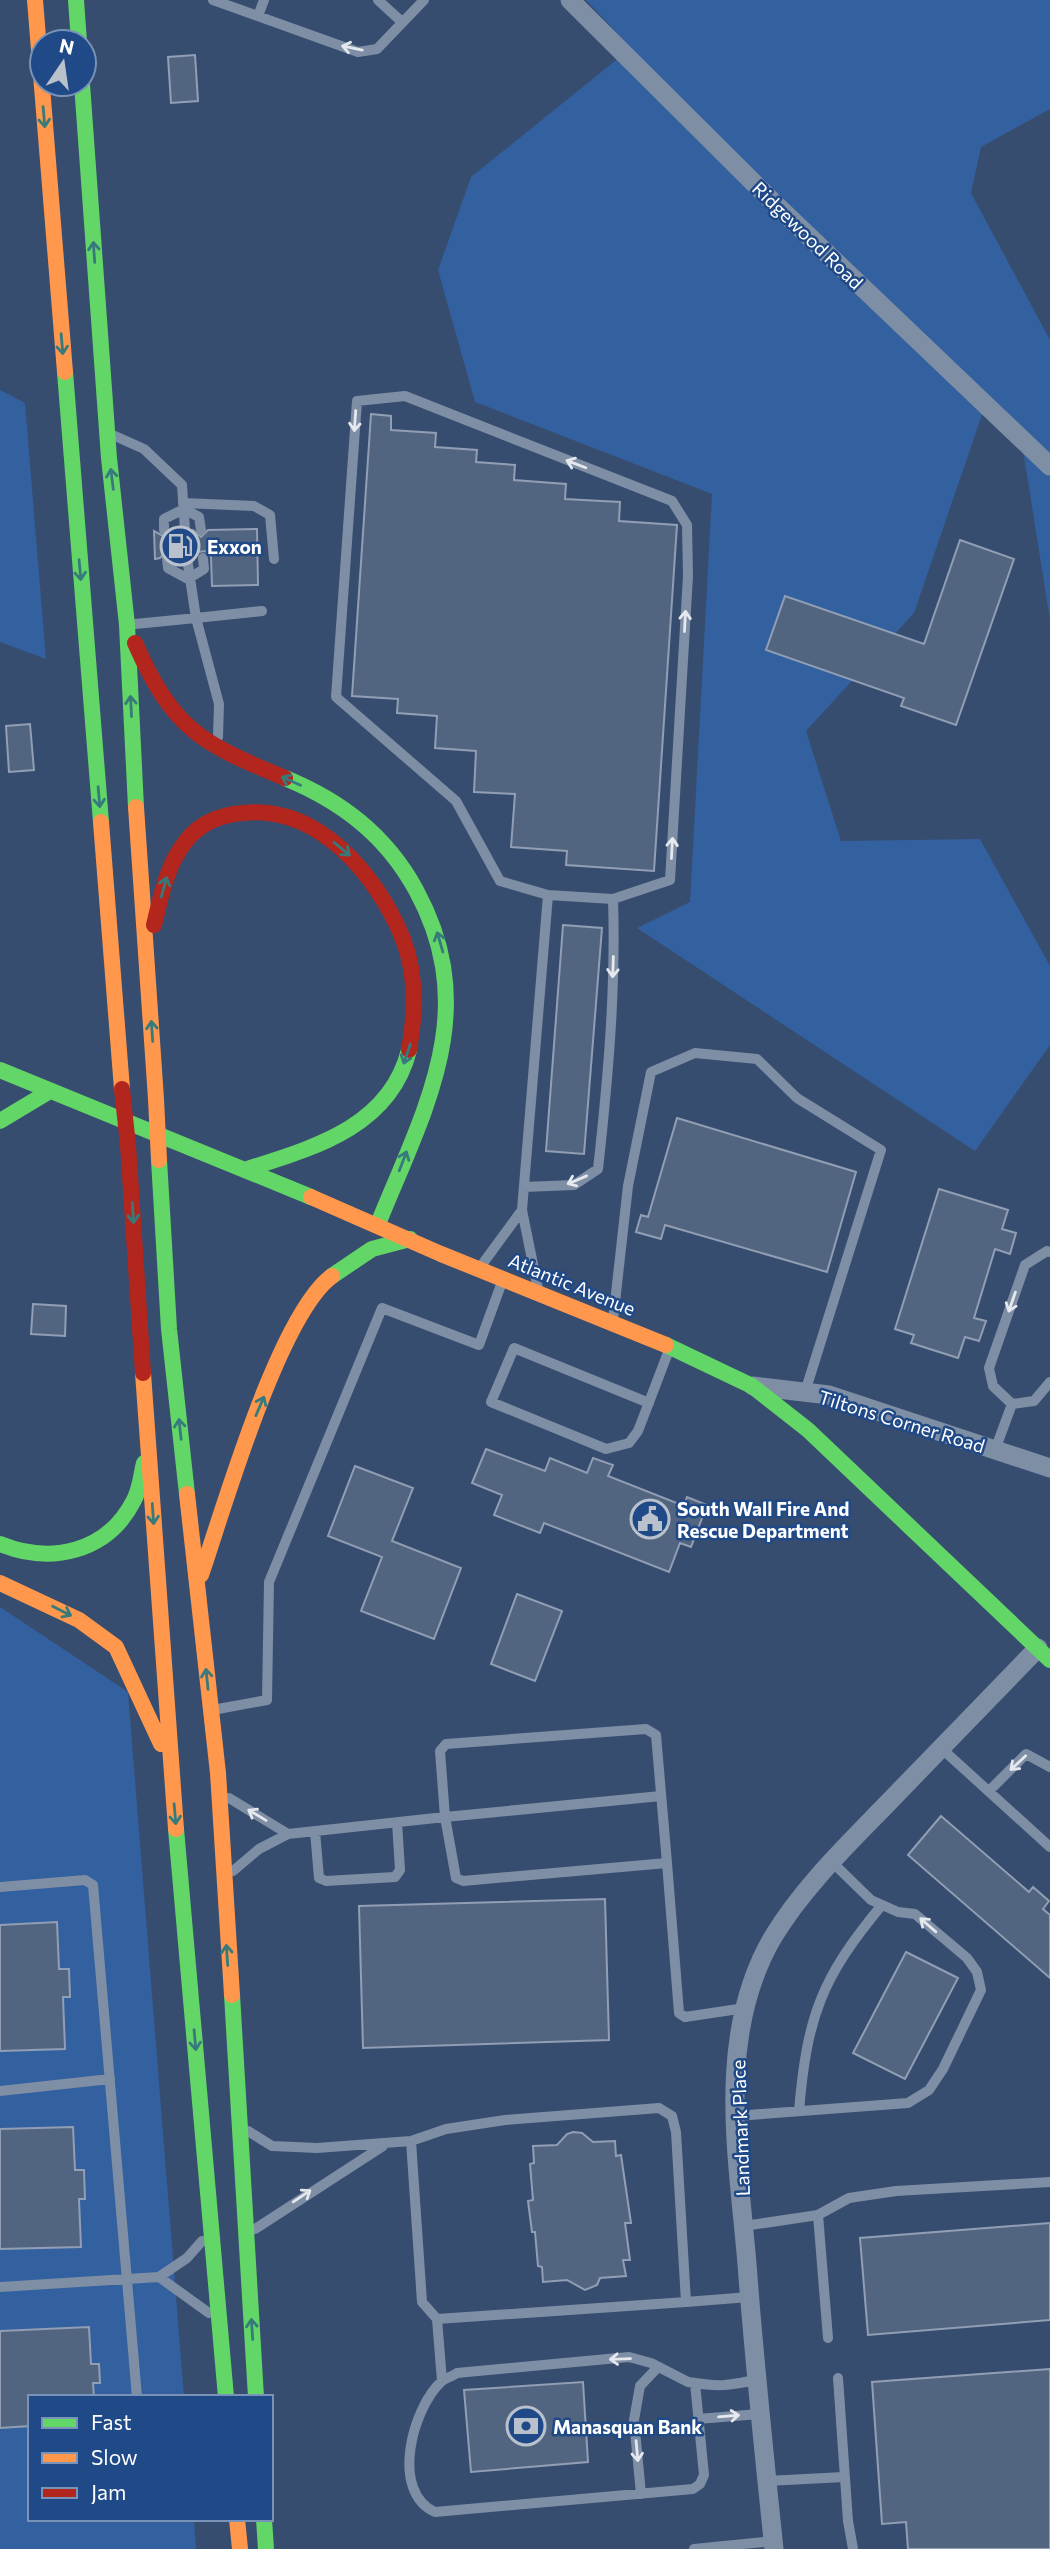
<svg xmlns="http://www.w3.org/2000/svg" width="1050" height="2549" font-family="Commissioner,sans-serif">
  <style>
    .green { fill: #33609e }
    .building { fill: #526580; stroke: #919eb3; stroke-width: 2 }
    .lines { fill: none; stroke-linecap: round; stroke-linejoin: round }
    .lane { stroke: #7e8ea5; stroke-width: 10 }
    .street { stroke: #7e8ea5; stroke-width: 19 }
    .fast { stroke: #63d668; stroke-width: 16 }
    .slow { stroke: #ff974d; stroke-width: 16 }
    .jam { stroke: #b3261e; stroke-width: 16 }
    .slow-bridge { stroke: #ff974d; stroke-width: 16 }
    .jam-bridge { stroke: #b3261e; stroke-width: 16 }
    .oneway { stroke: #e5e8ed }
    .oneway2 { stroke: #377a7c }
    .labels { text-anchor: middle; dominant-baseline: central; stroke-width: 5; stroke-linejoin: round; paint-order: stroke }
    .street-label { font-size: 19px; fill: #fff; stroke: #1f4987 }
    .poi-label { font-size: 19px; font-weight: bold; fill: #fff; stroke: #1f4987; text-anchor: start }
  </style>
  <rect width="100%" height="100%" fill="#374d6f"/>
  <!-- green -->
  <path class="green" d="M586,0H1050V109L981,147L971,193L1050,340V620L1023,450L983,412L914,613L806,731L841,841L980,839L1050,966V1045L975,1151L637,928L690,902L712,494L475,402L438,270L471,177L631,48Z
    M0,390L25,403L46,659L0,642Z
    M0,1607L128,1692L184,2397H30V2519H194L196,2549H0Z"/>
  <!-- building -->
  <path class="building" d="M195,55L198,101L171,103L168,57Z
    M371,414L391,416V430L436,433L435,447L477,450L476,462L515,465L514,480L566,484L565,499L620,502L619,521L677,525L654,871L566,865L567,851L511,847L515,794L474,792L476,751L435,748L437,716L397,713L398,699L352,696Z
    M257,529L258,585L212,586L211,557L205,551L199,552L194,558L192,553L185,551L180,558H174L173,553L166,551L160,558L155,559L154,531L165,537L171,530H178L185,537L193,530L201,537L208,530Z
    M960,540L1014,559L956,725L901,706L904,698L766,650L785,596L924,644Z
    M30,724L34,770L9,772L6,726Z
    M563,925L602,928L584,1154L546,1151Z
    M677,1118L856,1172L827,1272L665,1225L661,1239L636,1232L641,1215L648,1217Z
    M939,1189L1008,1210L1002,1229L1016,1233L1010,1254L995,1249L974,1318L986,1321L979,1341L965,1337L958,1358L911,1343L914,1335L895,1329Z
    M33,1304L66,1306L65,1336L31,1334Z
    M486,1449L545,1471L550,1458L587,1473L593,1458L613,1465L608,1476L684,1506L687,1497L707,1505L691,1547L680,1543L669,1572L544,1523L540,1533L494,1515L502,1495L472,1483Z
    M355,1466L413,1488L392,1541L461,1568L434,1639L361,1611L382,1557L328,1536Z
    M517,1594L562,1611L535,1681L491,1664Z
    M941,1816L1029,1892L1033,1887L1049,1901L1043,1909L1050,1915V1978L908,1855Z
    M605,1899L609,2040L363,2048L359,1906Z
    M57,1922L59,1969H69L70,1997H63L65,2049L0,2051V1925Z
    M906,1952L958,1978L905,2079L853,2053Z
    M73,2127L75,2170H84L85,2199H79L81,2247L0,2249V2129Z
    M573,2132L582,2133L593,2142L615,2141L616,2156L621,2155L631,2223H625L630,2260H623L626,2276L600,2278L597,2285L585,2290L567,2280L543,2282L542,2267L538,2266L535,2232H532L528,2201L533,2200L530,2164L534,2163L533,2146L557,2145L567,2134Z
    M1050,2223V2320L868,2335L860,2238Z
    M89,2327L91,2364H99L100,2383H93L94,2397H30V2426L0,2428V2331Z
    M1050,2369V2549H908L906,2522L882,2524L872,2382Z
    M583,2382L588,2462L471,2472L464,2390Z"/>
  <g class="lines">
    <!-- lane -->
    <path class="lane" d="M213,0L358,52L377,49L424,0
      M378,0L402,22
      M258,16L264,0
      M115,436L144,449L182,485L185,530
      M183,503L254,506L270,515L274,559
      M164,530V519L184,509L199,517L201,530
      M167,558L168,568L188,579L204,569L203,558
      M135,624L196,618L187,558
      M218,737L219,704L196,618L262,611
      M524,1187L574,1185L598,1169C608,1079 616,989 613,899
      M522,1210L548,895L613,899L670,880L688,576L687,525L672,501L405,396L357,401L336,697L456,801L500,881L548,895
      M1050,1252L1047,1251L1025,1265L989,1368L993,1386L1012,1404L1034,1401L1050,1382
      M481,1266L522,1210L538,1289
      M613,1320L628,1186L651,1072L695,1053L757,1059L797,1098L881,1150L805,1392
      M649,1403L514,1348L491,1402L606,1449L629,1443L638,1431L669,1350
      M995,1450L1012,1404
      M218,1709L267,1700L269,1582L382,1308L479,1345L502,1282
      M941,1748L1050,1847
      M990,1790L1026,1754L1050,1767
      M661,1796L445,1817L440,1751L446,1744L646,1729L656,1735L667,1863
      M229,1798L288,1834L259,1849L233,1871
      M315,1831L319,1878L326,1881L395,1877L400,1870L397,1822
      M288,1834L445,1817L456,1878L463,1881L667,1863L679,2013L685,2017L745,2008
      M0,1887L85,1880L93,1885L137,2397
      M0,2091L110,2079
      M799,2111C807,2017 821,1978 882,1905
      M736,2116L908,2103L929,2090L943,2069L981,1990L977,1972L967,1958L915,1914L898,1912L871,1900L832,1862
      M248,2131L272,2146L317,2148L411,2141
      M744,2226L818,2215
      M255,2229L383,2146
      M202,2241L187,2258L159,2277L209,2313
      M0,2287L159,2277
      M437,2319L686,2302
      M828,2338L818,2215L849,2198L896,2191L1050,2182
      M838,2378L848,2521L853,2549
      M442,2381L437,2319L422,2302L411,2141L446,2129L505,2120L659,2108L672,2116L676,2132L686,2302L749,2297
      M695,2383L704,2475L700,2484L693,2489L435,2512C390,2492 412,2408 442,2381C446,2378 453,2376 457,2373L629,2357L651,2363L688,2382C719,2387 725,2386 756,2380
      M698,2419L759,2414
      M767,2481L844,2477
      M641,2494L634,2420L640,2386L658,2367
      M694,2549L773,2541"/>
    <!-- street -->
    <path class="street" d="M570,0L775,204L1050,466
      M753,1386L829,1395L1050,1468
      M774,2549C764,2454 754,2359 747,2264C738,2156 715,2036 773,1937C802,1889 844,1848 883,1808C935,1755 986,1701 1038,1648"/>
    <!-- fast -->
    <path class="fast" d="M76,0L79,42
      M82,84L109,458L127,625L136,807
      M65,372L101,822
      M285,778C341,801 386,835 416,890C482,1011 425,1108 378,1224
      M0,1070L311,1197
      M0,1121L50,1091
      M159,1160L169,1329L187,1494
      M247,1169C313,1148 390,1127 409,1050
      M332,1276L372,1249L410,1239
      M666,1345L752,1386L808,1430L1050,1660
      M0,1544C51,1565 108,1552 134,1500C140,1489 141,1475 144,1463
      M176,1829L226,2397
      M232,1995L256,2397
      M264,2519L266,2549"/>
    <!-- slow -->
    <path class="slow" d="M35,0L65,372
      M136,807L156,1099
      M101,822L122,1089
      M311,1197L441,1254L666,1345
      M143,1373L176,1829
      M187,1494L218,1773L232,1995
      M201,1575C224,1508 279,1315 332,1276
      M0,1583L79,1620L116,1647L161,1744
      M237,2519L240,2549"/>
    <!-- jam -->
    <path class="jam" d="M135,643C173,729 200,743 285,778
      M154,925C161,896 167,864 186,841C200,823 219,815 242,813C318,804 377,875 403,939C417,975 416,1012 409,1050
      M128,1145L143,1373"/>
    <!-- slow-bridge -->
    <path class="slow-bridge" d="M156,1099L159,1160"/>
    <!-- jam-bridge -->
    <path class="jam-bridge" d="M122,1089L128,1145"/>
  </g>
  <!-- one-way arrows -->
  <defs><path id="oneway-shaft" d="M-6 0H5M1.5-3L5.5 0L1.5 3" fill="none" stroke-width="1.6" stroke-linecap="round" stroke-linejoin="round" transform="scale(1.75)"/></defs>
  <g class="oneway">
    <use href="#oneway-shaft" transform="translate(352 48) rotate(-168)"/>
    <use href="#oneway-shaft" transform="translate(355 421) rotate(94)"/>
    <use href="#oneway-shaft" transform="translate(576 464) rotate(-159)"/>
    <use href="#oneway-shaft" transform="translate(685 621) rotate(-87)"/>
    <use href="#oneway-shaft" transform="translate(672 848) rotate(-87)"/>
    <use href="#oneway-shaft" transform="translate(613 967) rotate(92)"/>
    <use href="#oneway-shaft" transform="translate(577 1180) rotate(157)"/>
    <use href="#oneway-shaft" transform="translate(1012 1302) rotate(109)"/>
    <use href="#oneway-shaft" transform="translate(1018 1763) rotate(137)"/>
    <use href="#oneway-shaft" transform="translate(257 1815) rotate(-149)"/>
    <use href="#oneway-shaft" transform="translate(928 1925) rotate(-139)"/>
    <use href="#oneway-shaft" transform="translate(302 2196) rotate(-34)"/>
    <use href="#oneway-shaft" transform="translate(620 2359) rotate(178)"/>
    <use href="#oneway-shaft" transform="translate(729 2416) rotate(-5)"/>
    <use href="#oneway-shaft" transform="translate(637 2451) rotate(85)"/>
  </g>
  <g class="oneway2">
    <use href="#oneway-shaft" transform="translate(44 117) rotate(85)"/>
    <use href="#oneway-shaft" transform="translate(94 252) rotate(-94)"/>
    <use href="#oneway-shaft" transform="translate(62 344) rotate(85)"/>
    <use href="#oneway-shaft" transform="translate(112 479) rotate(-97)"/>
    <use href="#oneway-shaft" transform="translate(80 570) rotate(85)"/>
    <use href="#oneway-shaft" transform="translate(131 706) rotate(-93)"/>
    <use href="#oneway-shaft" transform="translate(291 781) rotate(-156)"/>
    <use href="#oneway-shaft" transform="translate(99 797) rotate(85)"/>
    <use href="#oneway-shaft" transform="translate(342 849) rotate(40)"/>
    <use href="#oneway-shaft" transform="translate(164 887) rotate(-75)"/>
    <use href="#oneway-shaft" transform="translate(440 942) rotate(-106)"/>
    <use href="#oneway-shaft" transform="translate(152 1031) rotate(-94)"/>
    <use href="#oneway-shaft" transform="translate(407 1054) rotate(109)"/>
    <use href="#oneway-shaft" transform="translate(403 1161) rotate(-69)"/>
    <use href="#oneway-shaft" transform="translate(133 1213) rotate(86)"/>
    <use href="#oneway-shaft" transform="translate(260 1406) rotate(-67)"/>
    <use href="#oneway-shaft" transform="translate(180 1429) rotate(-96)"/>
    <use href="#oneway-shaft" transform="translate(153 1514) rotate(86)"/>
    <use href="#oneway-shaft" transform="translate(62 1611) rotate(27)"/>
    <use href="#oneway-shaft" transform="translate(207 1679) rotate(-96)"/>
    <use href="#oneway-shaft" transform="translate(175 1814) rotate(85)"/>
    <use href="#oneway-shaft" transform="translate(227 1955) rotate(-94)"/>
    <use href="#oneway-shaft" transform="translate(195 2040) rotate(85)"/>
    <use href="#oneway-shaft" transform="translate(252 2329) rotate(-94)"/>
  </g>
  <!-- icons -->
  <defs>
    <symbol id="fuel-ring" viewBox="-11 -11 22 22"><circle r="9.5" fill="#1f4987" stroke="#b9c1cd" stroke-width="1.5"/><path d="M-5.5-6h7V0h2V4h1.3V-2.5L3-4.5l.8-.8L6-3V5H2.5V1h-1V6h-7ZM-4.2-4.7v3.2H.2V-4.7Z" fill="#b9c1cd"/></symbol>
    <symbol id="civic-ring" viewBox="-11 -11 22 22"><circle r="9.5" fill="#1f4987" stroke="#b9c1cd" stroke-width="1.5"/><path d="M-.6-6.5H3V-4.5H.6V-3L4-1V1h2V6H-6V1h2V-1L-.6-3ZM-1.2 2.5V6h2.4V2.5Z" fill="#b9c1cd"/></symbol>
    <symbol id="bank-ring" viewBox="-11 -11 22 22"><circle r="9.5" fill="#1f4987" stroke="#b9c1cd" stroke-width="1.5"/><path d="M-6-4H6V4H-6ZM0-2.3a2.3 2.3 0 1 0 0 4.6a2.3 2.3 0 1 0 0-4.6Z" fill="#b9c1cd"/></symbol>
  </defs>
  <g fill-rule="evenodd">
    <use href="#fuel-ring" x="158" y="524" width="44" height="44"/>
    <use href="#civic-ring" x="628" y="1497" width="44" height="44"/>
    <use href="#bank-ring" x="504" y="2404" width="44" height="44"/>
  </g>
  <g class="labels">
    <!-- street labels -->
    <g class="street-label">
      <text transform="translate(808 235) rotate(44)">Ridgewood Road</text>
      <text transform="translate(572 1284) rotate(22)">Atlantic Avenue</text>
      <text transform="translate(902 1421) rotate(17)">Tiltons Corner Road</text>
      <text transform="translate(740 2128) rotate(-92)">Landmark Place</text>
    </g>
    <!-- poi labels -->
    <g class="poi-label">
      <text x="207" y="546">Exxon</text>
      <text x="677" y="1508">South Wall Fire And<tspan x="677" dy="22">Rescue Department</tspan></text>
      <text x="553" y="2426">Manasquan Bank</text>
    </g>
  </g>
  <!-- legend -->
  <rect x="28" y="2395" width="245" height="126" fill="#1f4987" stroke="#7992b7" stroke-width="2"/>
  <rect x="42" y="2418" width="35" height="10" fill="#63d668" stroke="#7992b7" stroke-width="2"/>
  <text x="91" y="2430" font-size="21" fill="#ffffff">Fast</text>
  <rect x="42" y="2453" width="35" height="10" fill="#ff974d" stroke="#7992b7" stroke-width="2"/>
  <text x="91" y="2465" font-size="21" fill="#ffffff">Slow</text>
  <rect x="42" y="2488" width="35" height="10" fill="#b3261e" stroke="#7992b7" stroke-width="2"/>
  <text x="91" y="2500" font-size="21" fill="#ffffff">Jam</text>
  <!-- north arrow -->
  <g transform="translate(63 63) rotate(13)"><circle r="33" fill="#1f4987" stroke="#7992b7" stroke-width="2"/>
  <path d="M0-5L12 26L0 18L-12 26Z" fill="#b9c1cd"/>
  <text y="-10" font-size="19" font-weight="bold" text-anchor="middle" fill="#ffffff">N</text>
  </g>
</svg>
